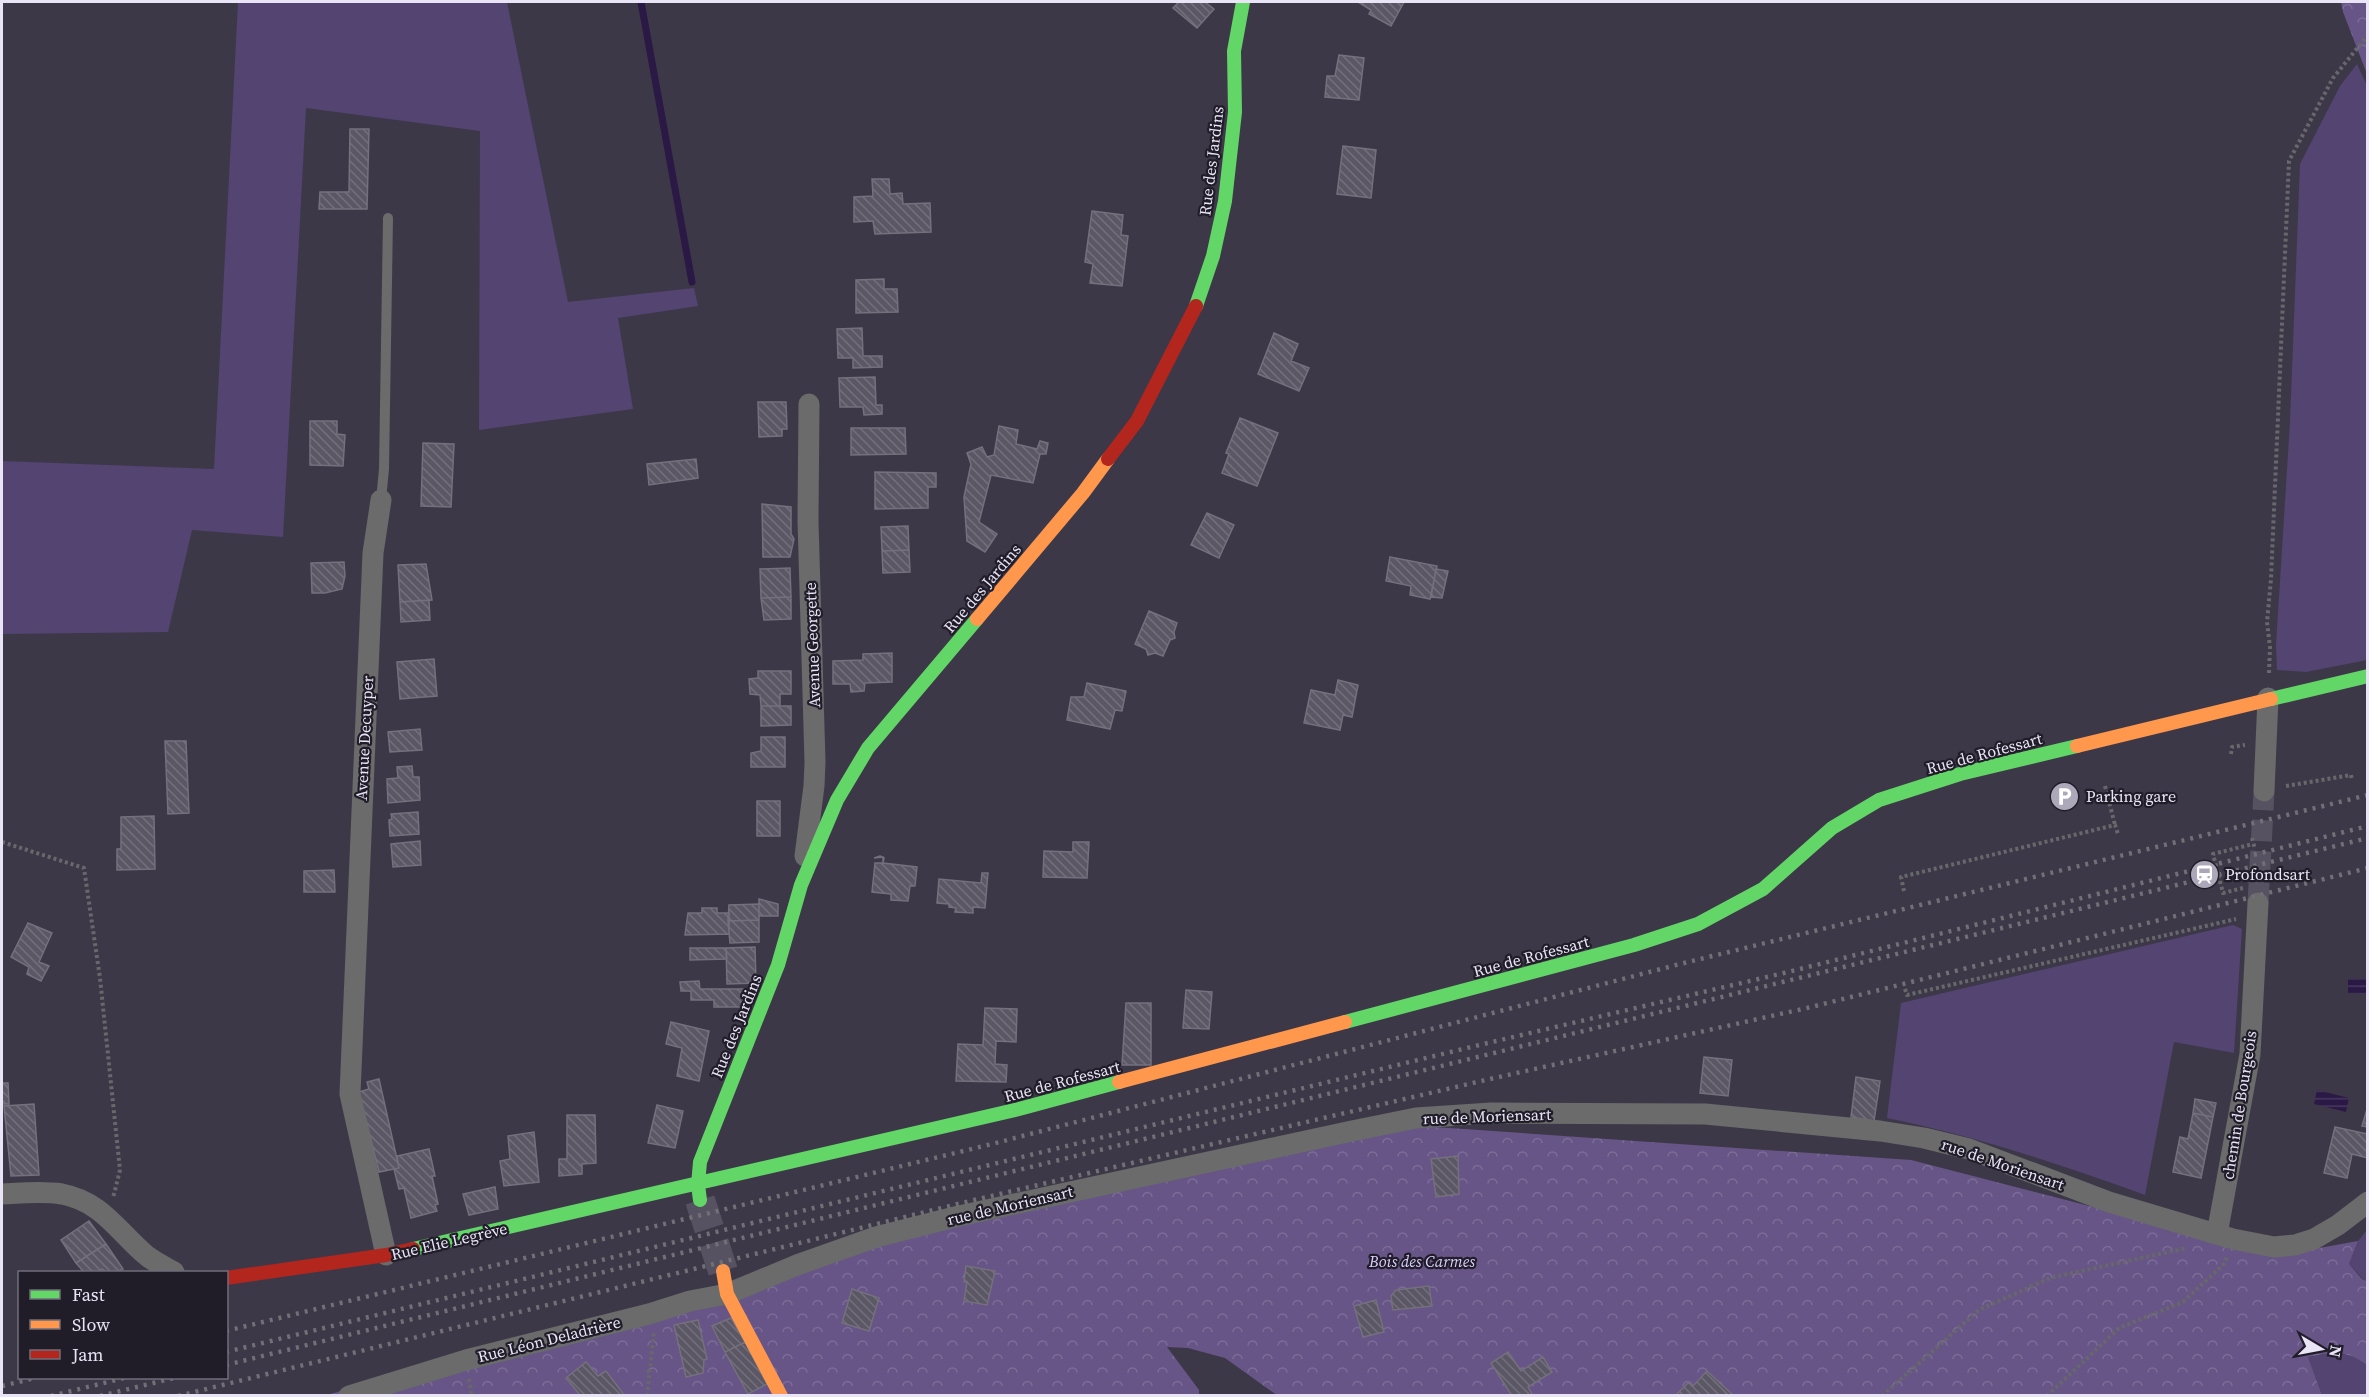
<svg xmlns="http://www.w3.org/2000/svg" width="2369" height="1397" font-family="'Source Serif 4',serif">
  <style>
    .grass { fill: #534472 }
    .forest { fill: url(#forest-crowns) }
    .water { fill: url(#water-rules) }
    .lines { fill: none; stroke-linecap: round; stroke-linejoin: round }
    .stream { stroke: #2a1845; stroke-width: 7 }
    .building { fill: url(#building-back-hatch); stroke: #74707d; stroke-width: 1.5 }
    .street-tunnel { stroke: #575262; stroke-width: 21; stroke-dasharray: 21 10; stroke-linecap: butt }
    .secondary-tunnel { stroke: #575262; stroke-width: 30; stroke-dasharray: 30 15; stroke-linecap: butt }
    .path { stroke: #68686b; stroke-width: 4; stroke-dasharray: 3 3; stroke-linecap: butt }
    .lane { stroke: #6a6b6a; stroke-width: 10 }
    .street { stroke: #6a6b6a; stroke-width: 21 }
    .fast { stroke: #63d668; stroke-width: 14 }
    .slow { stroke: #ff974d; stroke-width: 14 }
    .jam { stroke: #b3261e; stroke-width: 14 }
    .rail { stroke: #717075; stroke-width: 4.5; stroke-dasharray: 3 6; stroke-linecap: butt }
    .labels { text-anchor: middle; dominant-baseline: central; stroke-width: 4.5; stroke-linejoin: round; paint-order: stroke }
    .street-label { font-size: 16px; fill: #e9e4f6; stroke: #201d29 }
    .poi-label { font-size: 16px; fill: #e9e4f6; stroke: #201d29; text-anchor: start }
    .park-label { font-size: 16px; font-style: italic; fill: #dccdff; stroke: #201d29 }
  </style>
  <defs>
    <pattern id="forest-crowns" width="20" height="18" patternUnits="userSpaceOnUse" patternTransform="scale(1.5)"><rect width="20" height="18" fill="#665586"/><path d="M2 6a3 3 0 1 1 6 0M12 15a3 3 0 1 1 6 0" fill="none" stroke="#7c6d98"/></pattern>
    <pattern id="water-rules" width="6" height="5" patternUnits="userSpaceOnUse" patternTransform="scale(1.5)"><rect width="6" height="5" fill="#2a1845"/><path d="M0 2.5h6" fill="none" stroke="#493960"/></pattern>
    <pattern id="building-back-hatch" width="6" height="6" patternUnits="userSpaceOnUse" patternTransform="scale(1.5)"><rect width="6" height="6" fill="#5b5765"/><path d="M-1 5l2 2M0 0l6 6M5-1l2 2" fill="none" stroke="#736f7c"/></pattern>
  </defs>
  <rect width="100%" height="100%" fill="#3d3848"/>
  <!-- grass -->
  <path class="grass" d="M238,2H507L568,302L694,288L698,306L618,318L633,409L479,430L480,131L306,108L283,537L192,530L168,632L2,634V461L214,469Z
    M2357,64L2368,88L2367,660L2306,672L2277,670L2276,645L2290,422L2300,164L2340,86Z
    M2233,925L2242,929L2234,1053L2174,1042L2145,1195C2060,1164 1975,1136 1887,1118L1901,1003Z
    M2367,1230V1281L2363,1279L2349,1264L2358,1241Z
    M2335,1352L2354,1355L2367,1365V1395H2322L2308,1357Z"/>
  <!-- forest -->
  <path class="forest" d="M2341,2H2367V74L2343,12Z
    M1405,1125L1911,1160L2280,1255L2358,1241L2349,1264L2362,1279L2367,1281V1365C2345,1349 2333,1352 2308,1357L2322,1395L1278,1396L1225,1358L1188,1348L1167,1347L1199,1390V1395L323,1396L903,1236Z"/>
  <!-- water -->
  <path class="water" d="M2348,979H2367V994L2348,993Z
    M2317,1090L2349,1098L2346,1112L2314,1104Z"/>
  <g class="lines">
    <!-- stream -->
    <path class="stream" d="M641,2L692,282"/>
  </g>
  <!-- building -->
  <path class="building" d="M1179,2H1205L1214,9L1197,28L1173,8Z
    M1358,2H1404L1391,26L1369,14L1371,10Z
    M1339,55L1364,58L1359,100L1325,97L1327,76H1335Z
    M350,129H369L367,209H319L320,192H349Z
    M1343,146L1376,150L1371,198L1337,194Z
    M872,179H889L890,194L902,193L903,204L930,203L931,232L875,234L873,221L854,222V197L873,196Z
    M1092,211L1123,215L1121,235L1128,236L1122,286L1090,283L1093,264L1085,262Z
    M884,279V289H897L898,312L856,313V280Z
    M862,328L863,356H882V367L853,368V358H838L837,329Z
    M1274,333L1298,344L1291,361L1309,368L1299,391L1258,374Z
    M875,377L876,405H882V414L864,415L863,407H840L839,378Z
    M758,402H786L787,429H782V436L759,437Z
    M1240,418L1278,433L1257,486L1222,473L1229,454L1226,453Z
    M310,421H337V434L345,435L343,466L310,465Z
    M999,426L1018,430L1016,444L1037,449L1040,441L1048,443L1046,454H1040L1033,483L991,475L979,522L997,534L985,552L967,541L964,497L971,464L967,453L982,447L987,457L994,455Z
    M851,428H905L906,454L851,455Z
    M423,443L454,444L451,507L421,506Z
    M696,459L698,478L649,485L647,464Z
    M875,472L936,473V487H928V508L875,509Z
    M762,504L791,507V534L794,539L790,557H763Z
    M1207,513L1234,525L1219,558L1191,545Z
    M908,526L909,550L882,551L881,527Z
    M909,550L910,572L883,573L882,551Z
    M1390,557L1437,566L1430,599L1410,595L1411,586L1386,581Z
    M344,562L345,576L342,589L325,593H312L311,563Z
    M426,564L432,600L400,602L398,565Z
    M790,568L791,597L761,598L760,569Z
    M1436,569L1448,571L1442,598L1431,597Z
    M791,597V619L764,620L761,598Z
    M429,600L430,620L401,622L400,602Z
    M1149,611L1177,623L1174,632L1175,638L1170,640L1163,656L1155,653L1148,655L1146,649L1135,644Z
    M892,653V682L865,683L864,691L851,692L850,684H833V661L863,660V654Z
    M434,659L437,696L400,699L397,662Z
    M758,671H791V694H780V706H761L760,695L750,694L749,679L758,678Z
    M1338,680L1358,685L1352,717L1343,715L1340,730L1304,723L1311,690L1335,695Z
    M1087,683L1126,691L1122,711L1115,710L1110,729L1067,720L1071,697H1084Z
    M761,706H791V725L761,726Z
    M420,729L422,750L390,752L388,732Z
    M761,737H785V767H751V753L761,751Z
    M165,741H186L189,813L168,814Z
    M412,766L413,777H419L420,800L388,803L387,779L398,778L397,767Z
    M757,801H780V836H757Z
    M418,812L419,834L390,836L389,820L392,819L391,814Z
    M154,816L155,869L117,870V849H121V817Z
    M420,841L421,865L393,867L391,844Z
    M1073,842H1089L1087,878L1043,877L1044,851L1073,852Z
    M880,856L884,858L883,863L917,867L915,886H910L908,901L891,900V894L872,892L875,863H883V857L874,858Z
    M334,870L335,892H304V871Z
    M982,873H988L985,908L973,907V913L955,912L956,908L949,907V904L937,903L939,879L981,883Z
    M759,899L778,904V916H759Z
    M759,904V920L728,921L729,905Z
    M702,908H717V913H729V934L685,935L688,913H702Z
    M759,920V942L730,943L728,921Z
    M28,923L52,933L39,962L49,966L41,981L27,974L29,967L11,957Z
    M755,947L756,983L727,984L726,948Z
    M690,948H726L727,959L690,960Z
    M699,981L700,989H744V1007H714V1000H691V991H681L680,982Z
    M1186,990L1212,992L1209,1029L1183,1028Z
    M1126,1003H1151V1065H1122Z
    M985,1008L1017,1009L1016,1042L996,1041L995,1064L1007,1065L1006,1082L956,1081L958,1044L983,1045Z
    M671,1022L709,1031L699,1081L677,1076L682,1048L666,1044Z
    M1704,1057L1732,1060L1728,1096L1700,1093Z
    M1856,1077L1880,1081L1874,1121L1851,1117Z
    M379,1079L399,1168L379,1172L359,1092L369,1089L367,1082Z
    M2,1083H8L9,1104H2Z
    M2195,1099L2216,1103L2213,1117L2193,1113Z
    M34,1104L39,1175L11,1176L4,1106Z
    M657,1105L683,1111L675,1148L648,1143Z
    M2368,1106V1127L2362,1126Z
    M2193,1113L2213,1117L2201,1178L2173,1172L2180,1137L2188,1139Z
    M567,1115H595L596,1163L582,1164V1174L559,1176V1159H567Z
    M2335,1127L2368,1134V1158L2352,1154L2347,1178L2324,1173Z
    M534,1132L539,1182L504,1186L500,1161L510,1159L508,1136Z
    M429,1149L435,1176H432L438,1204L435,1205L437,1211L411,1218L404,1188L399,1189L394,1169L399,1168L397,1156Z
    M1458,1156L1459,1194L1436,1197L1431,1159Z
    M495,1187L498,1209L469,1215L463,1194Z
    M89,1221L106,1244L76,1263L61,1240Z
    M106,1244L123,1269L117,1272H105L102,1269L98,1272H84L76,1263Z
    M966,1266L995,1271L987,1305L964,1301L967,1282H964Z
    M1429,1286L1432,1306L1393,1310L1391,1296L1396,1290Z
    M852,1289L879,1298L869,1331L842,1323Z
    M1376,1300L1384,1332L1363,1337L1354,1306Z
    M731,1318L745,1342L725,1352L712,1326Z
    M698,1320L707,1359L704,1360L703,1373L686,1377L674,1325Z
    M745,1342L767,1384L748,1394L725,1352Z
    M1508,1352L1521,1371L1543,1357L1552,1372L1528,1387L1533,1396H1512L1491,1363Z
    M586,1362L598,1376L606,1371L625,1396H581L566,1378Z
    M1707,1371L1734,1396H1675L1689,1382L1693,1386Z"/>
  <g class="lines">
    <!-- street-tunnel -->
    <path class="street-tunnel" d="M2258,903L2264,791"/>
    <!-- secondary-tunnel -->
    <path class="secondary-tunnel" d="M700,1200L723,1271"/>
    <!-- path -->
    <path class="path" d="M2269,673L2270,647L2267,622L2271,579L2289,161L2333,78L2368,35
      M2231,754L2232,747L2245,745
      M2105,786L2115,825
      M2286,786L2351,775L2352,780
      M2252,838L2255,849
      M2,842L84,868L100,978L120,1170L113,1198
      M2243,888L2223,893L2213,854L2253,844
      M1904,891L1901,877L2115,825L2118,834
      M1905,989L1907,995L2236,919
      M469,1379L472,1396
      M647,1396L654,1332
      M1882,1396L1979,1310L2050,1278L2187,1248
      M2047,1396L2119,1328L2183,1302L2224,1264L2227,1257"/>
    <!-- lane -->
    <path class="lane" d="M381,500L384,469L388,218"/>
    <!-- street -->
    <path class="street" d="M381,500L373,553L350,1094L386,1255
      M2264,791L2268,698
      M805,856L814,786L815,762L808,521L809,404
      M2,1194C22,1193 42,1191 62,1194C103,1202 118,1232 147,1256C155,1262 165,1267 174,1272
      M2217,1234L2250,1054L2258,903
      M349,1396L466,1360L649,1314L690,1301L727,1294L797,1265L876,1237L959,1216L1352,1131L1416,1118L1491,1113L1705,1114L1880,1131L1924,1138L1969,1149L2109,1202L2233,1239L2274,1247L2295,1245L2314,1239L2338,1225L2368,1202"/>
    <!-- fast -->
    <path class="fast" d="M1196,306L1213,256L1225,201L1235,112L1234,51L1243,2
      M2271,699L2368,676
      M1345,1022L1634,945L1698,924L1763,889L1832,828L1879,800L1960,774L2077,746
      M700,1200L698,1185L700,1162L778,965L801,885L837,800L868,748L977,619
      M413,1249L1019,1109L1119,1082"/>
    <!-- slow -->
    <path class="slow" d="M977,619L1083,493L1108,459
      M2077,746L2271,699
      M1119,1082L1345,1022
      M723,1271L727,1294L781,1396"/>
    <!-- jam -->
    <path class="jam" d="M1108,459L1137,421L1196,306
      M226,1278L386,1255L413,1249"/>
    <!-- rail -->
    <path class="rail" d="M226,1331L992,1144L1680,964L2368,795
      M226,1352L1471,1047L1788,972L2368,826
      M226,1365L2368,838
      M2,1386L35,1378
      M51,1396L124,1378
      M100,1396L174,1378
      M178,1396L974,1200L1490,1079L1807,1008L2368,868"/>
  </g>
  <!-- icons -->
  <defs>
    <symbol id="parking-disc" viewBox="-11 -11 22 22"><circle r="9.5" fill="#ada8b9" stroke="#201d29"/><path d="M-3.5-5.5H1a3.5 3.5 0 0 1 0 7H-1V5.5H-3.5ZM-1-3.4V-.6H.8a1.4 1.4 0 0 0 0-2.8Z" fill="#fff"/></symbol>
    <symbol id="station-disc" viewBox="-11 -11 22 22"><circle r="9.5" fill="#ada8b9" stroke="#201d29"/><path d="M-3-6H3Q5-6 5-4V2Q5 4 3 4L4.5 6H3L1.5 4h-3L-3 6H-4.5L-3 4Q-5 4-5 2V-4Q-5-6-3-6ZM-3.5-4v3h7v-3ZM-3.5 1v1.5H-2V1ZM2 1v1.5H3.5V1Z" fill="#fff"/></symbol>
  </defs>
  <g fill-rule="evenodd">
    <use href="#parking-disc" x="2048" y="780" width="33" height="33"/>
    <use href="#station-disc" x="2188" y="858" width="33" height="33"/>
  </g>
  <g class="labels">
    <!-- street labels -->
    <g class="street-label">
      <text transform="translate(1211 161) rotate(-83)">Rue des Jardins</text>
      <text transform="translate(982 588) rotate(-50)">Rue des Jardins</text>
      <text transform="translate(812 645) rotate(-92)">Avenue Georgette</text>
      <text transform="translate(364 738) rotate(-87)">Avenue Decuyper</text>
      <text transform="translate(1984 753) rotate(-15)">Rue de Rofessart</text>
      <text transform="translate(1531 956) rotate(-15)">Rue de Rofessart</text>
      <text transform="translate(736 1026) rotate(-68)">Rue des Jardins</text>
      <text transform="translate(1062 1081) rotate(-15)">Rue de Rofessart</text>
      <text transform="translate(2239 1105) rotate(-81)">chemin de Bourgeois</text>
      <text transform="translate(1487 1116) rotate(-2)">rue de Moriensart</text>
      <text transform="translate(2003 1164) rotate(19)">rue de Moriensart</text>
      <text transform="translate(1010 1205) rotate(-13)">rue de Moriensart</text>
      <text transform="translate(449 1241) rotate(-13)">Rue Elie Legrève</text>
      <text transform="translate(549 1339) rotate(-14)">Rue Léon Deladrière</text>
    </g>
    <!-- poi labels -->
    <g class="poi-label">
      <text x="2086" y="796">Parking gare</text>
      <text x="2225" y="874">Profondsart</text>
    </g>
    <!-- park labels -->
    <g class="park-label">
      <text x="1422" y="1261">Bois des Carmes</text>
    </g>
  </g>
  <!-- border -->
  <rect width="2369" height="1397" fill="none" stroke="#e9e4f6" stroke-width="6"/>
  <!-- legend -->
  <rect x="18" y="1271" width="210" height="108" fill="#201d29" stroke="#706d7b" stroke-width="1.5"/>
  <rect x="30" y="1290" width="30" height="9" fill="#63d668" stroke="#706d7b" stroke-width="1.5"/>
  <text x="72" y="1301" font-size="18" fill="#e9e4f6">Fast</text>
  <rect x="30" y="1320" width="30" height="9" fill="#ff974d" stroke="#706d7b" stroke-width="1.5"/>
  <text x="72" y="1331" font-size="18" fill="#e9e4f6">Slow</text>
  <rect x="30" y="1350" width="30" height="9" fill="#b3261e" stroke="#706d7b" stroke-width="1.5"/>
  <text x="72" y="1361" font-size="18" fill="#e9e4f6">Jam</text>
  <!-- north arrow -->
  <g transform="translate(2321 1349) rotate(100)" stroke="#201d29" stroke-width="4.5" paint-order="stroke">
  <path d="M0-4.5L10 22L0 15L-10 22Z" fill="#e9e4f6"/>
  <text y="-9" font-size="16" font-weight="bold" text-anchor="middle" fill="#e9e4f6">N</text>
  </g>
</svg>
